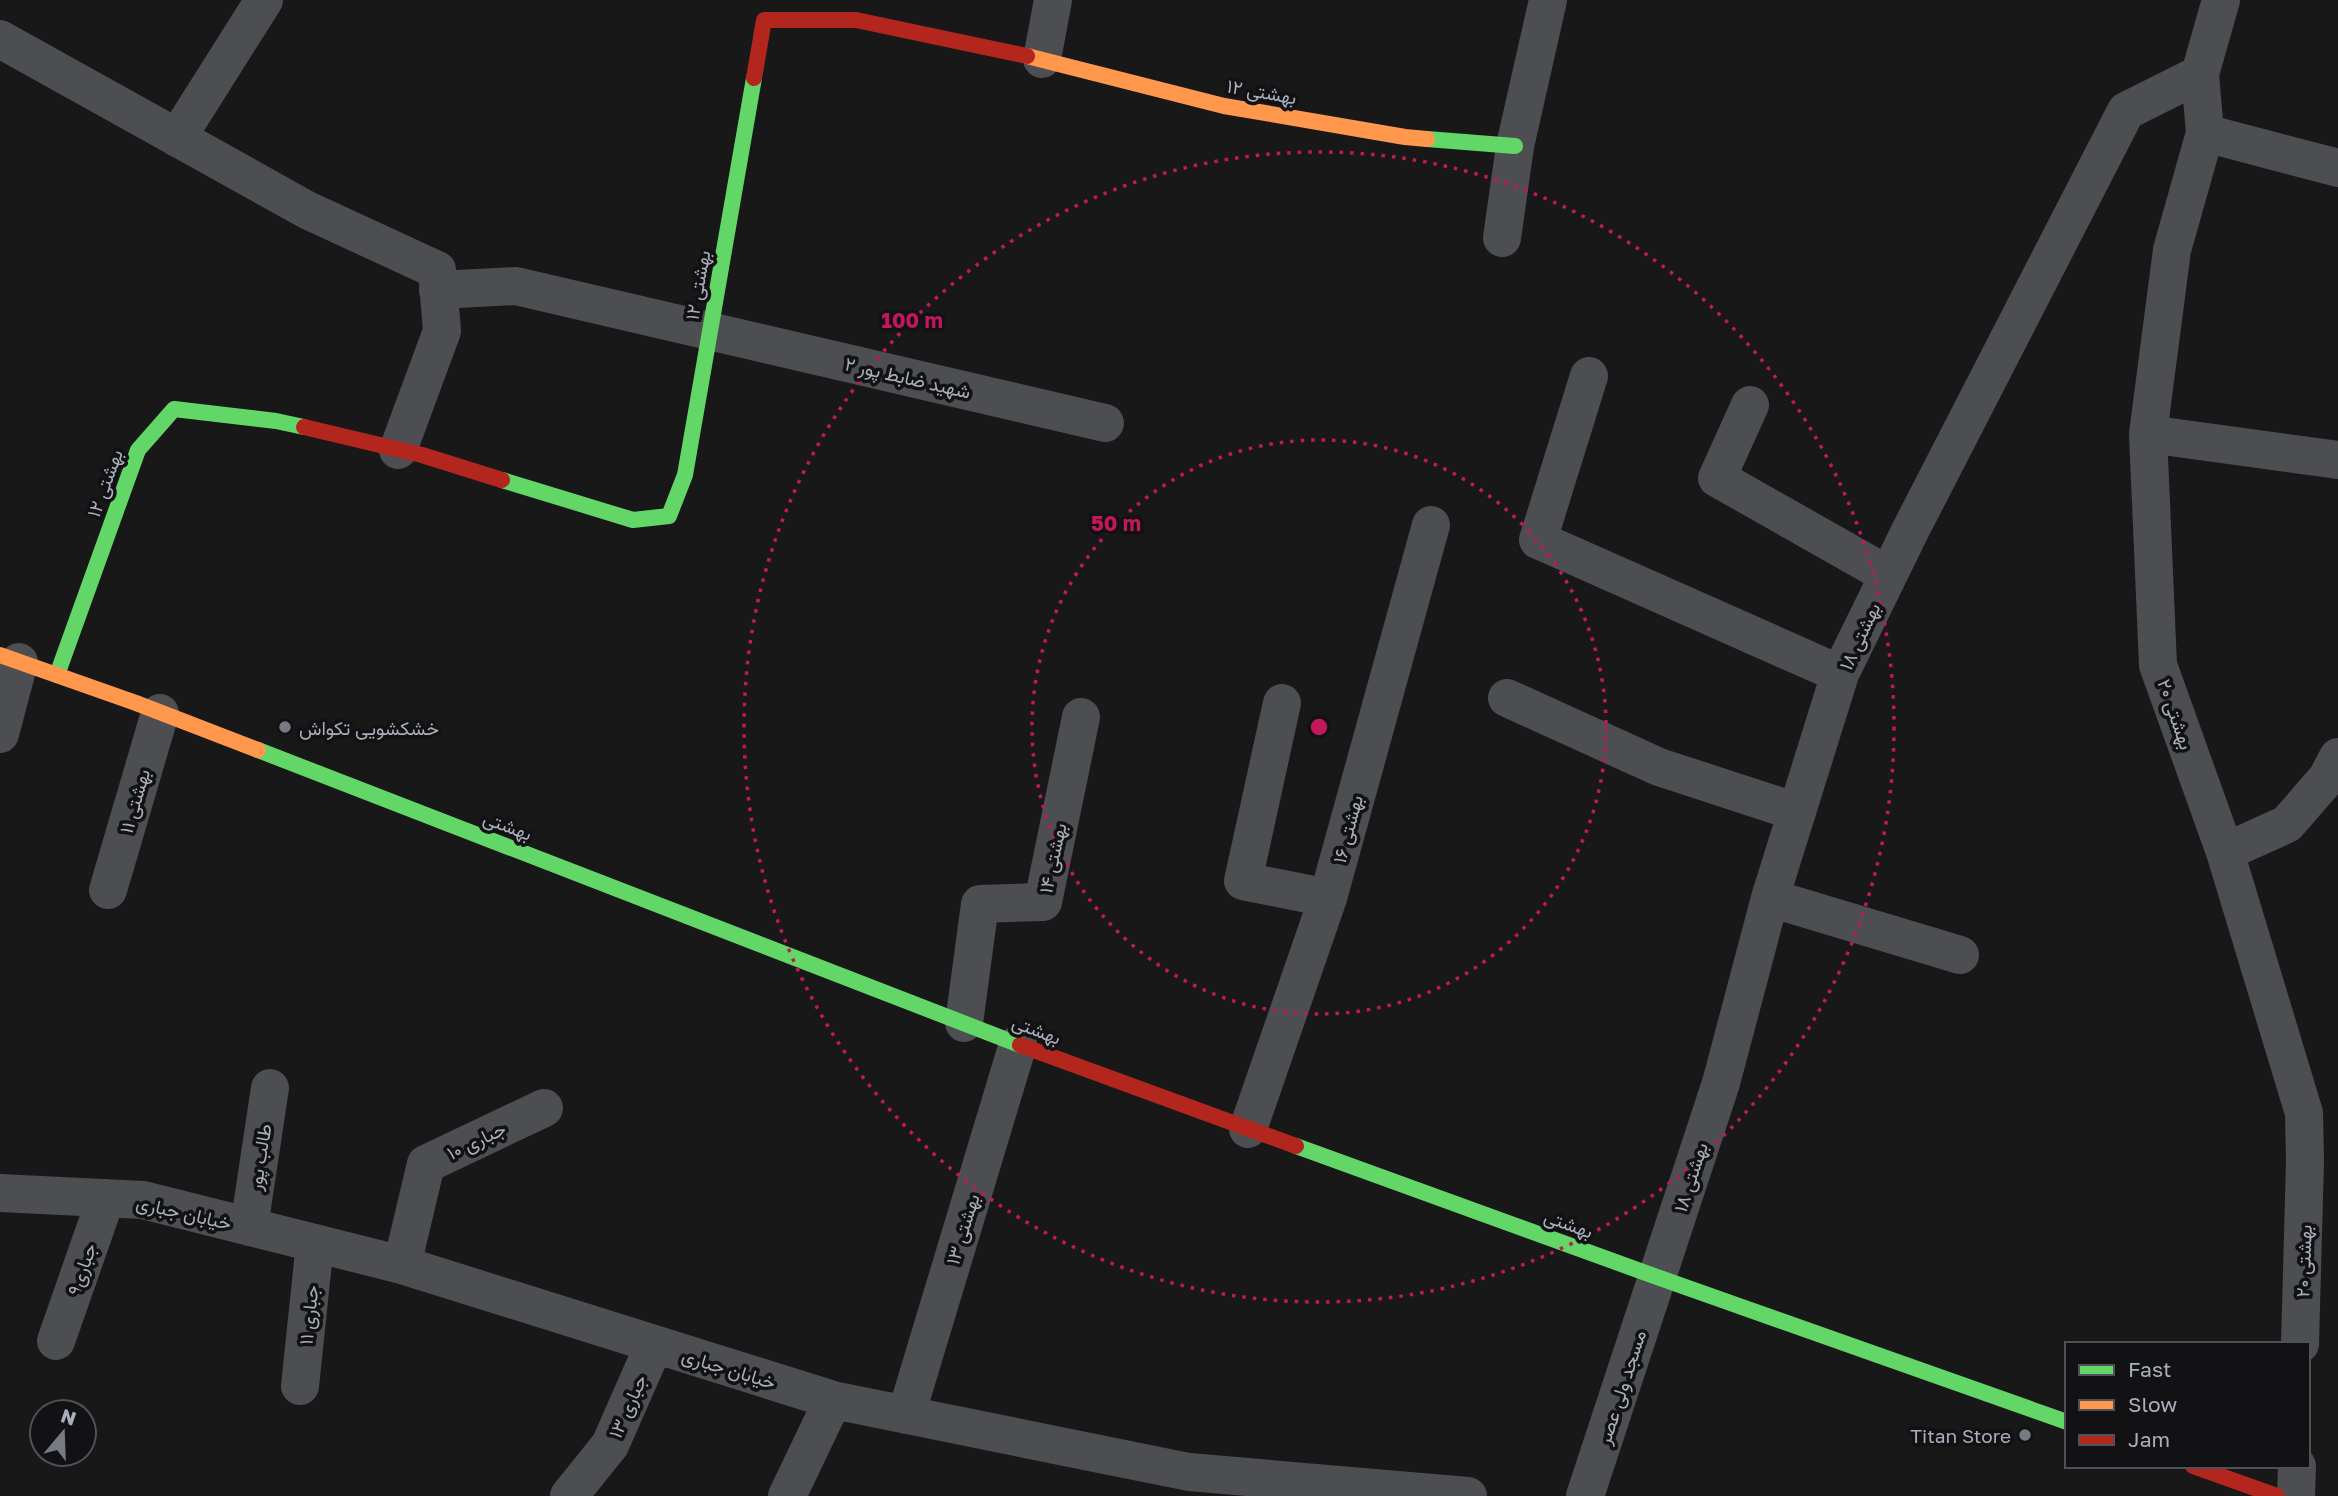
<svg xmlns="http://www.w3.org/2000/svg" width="2338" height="1496" font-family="'Golos Text',Vazirmatn,sans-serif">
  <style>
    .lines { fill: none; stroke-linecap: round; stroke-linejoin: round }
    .street { stroke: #4c4e52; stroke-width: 38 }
    .fast { stroke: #63d668; stroke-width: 16 }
    .slow { stroke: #ff974d; stroke-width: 16 }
    .jam { stroke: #b3261e; stroke-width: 16 }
    .ring { fill: none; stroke: #c2185b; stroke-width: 3.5; stroke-dasharray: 3.5 7 }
    .poi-dot { fill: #767a82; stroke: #121215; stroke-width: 2.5 }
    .labels { text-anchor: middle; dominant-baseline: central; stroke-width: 7; stroke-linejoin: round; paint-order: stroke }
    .street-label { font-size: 19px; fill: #a9afba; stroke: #121215 }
    .poi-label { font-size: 19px; fill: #a9afba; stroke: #121215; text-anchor: start }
    .centre { fill: #c2185b; stroke: #121215; stroke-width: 3.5 }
    .ring-label { font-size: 21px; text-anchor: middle; font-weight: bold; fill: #c2185b; stroke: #121215; stroke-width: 7; stroke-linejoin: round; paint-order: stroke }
  </style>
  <rect width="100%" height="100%" fill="#181819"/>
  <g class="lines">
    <!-- street -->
    <path class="street" d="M2221,0L2200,74L2205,133L2172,250L2148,434L2158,665L2225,852L2304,1113L2305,1161L2300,1344
      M0,39L307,210L437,270L442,331L398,450
      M1042,59L1053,0
      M2205,133L2338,168
      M177,138L264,0
      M1502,238L1515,146L1548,0
      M438,290L516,286L1105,423
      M1589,376L1538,540L1840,674
      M1750,405L1717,478L1888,575
      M2148,434L2338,460
      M1507,698L1659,767L1797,812
      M1282,703L1243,881L1328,898
      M0,734L19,662
      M2225,852L2287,824L2327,778L2338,757
      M108,890L160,713
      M1770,898L1960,955
      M964,1023L980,904L1043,902L1081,717
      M1248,1129L1328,898L1431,525
      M0,1193L143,1200L402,1265L833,1400L1189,1472L1468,1496
      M249,1227L270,1088
      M402,1265L426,1164L544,1108
      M56,1341L106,1198
      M300,1386L315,1243
      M906,1415L1018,1044
      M569,1496L610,1445L654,1345
      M787,1496L833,1400
      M1585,1496L1721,1083L1770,898L1840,674L1910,531L2126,111L2200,74
      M2296,1496L2297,1466"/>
    <!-- fast -->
    <path class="fast" d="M1427,139L1515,146
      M502,480L633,520L669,516L685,475L754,78
      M57,675L138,450L174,409L276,421L304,427
      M258,750L1020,1045
      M1296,1146L1657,1277L2067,1422"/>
    <!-- slow -->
    <path class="slow" d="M1027,56L1224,106L1405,137L1427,139
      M0,655L136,703L258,750"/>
    <!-- jam -->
    <path class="jam" d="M754,78L764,20H856L1027,56
      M304,427L422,455L502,480
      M1020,1045L1296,1146
      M2193,1466L2277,1496"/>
  </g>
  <!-- distance rings -->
  <g class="ring">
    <circle cx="1319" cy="727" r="287"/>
    <circle cx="1319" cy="727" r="575"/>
  </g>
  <!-- markers -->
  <g class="poi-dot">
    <circle cx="285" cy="727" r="7"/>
    <circle cx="2025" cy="1435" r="7"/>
  </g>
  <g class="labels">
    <!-- street labels -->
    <g class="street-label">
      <text transform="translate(1262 91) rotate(10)">بهشتی ۱۲</text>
      <text transform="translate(697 285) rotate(-80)">بهشتی ۱۲</text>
      <text transform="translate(908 377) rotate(13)">شهید ضابط پور ۲</text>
      <text transform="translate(104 483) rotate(-70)">بهشتی ۱۲</text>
      <text transform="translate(1859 636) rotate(-65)">بهشتی ۱۸</text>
      <text transform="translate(2176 714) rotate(71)">بهشتی ۲۰</text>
      <text transform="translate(134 801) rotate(-74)">بهشتی ۱۱</text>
      <text transform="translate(508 825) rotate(21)">بهشتی</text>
      <text transform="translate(1347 829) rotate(-75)">بهشتی ۱۶</text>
      <text transform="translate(1052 858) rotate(-78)">بهشتی ۱۴</text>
      <text transform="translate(1037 1029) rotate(21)">بهشتی</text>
      <text transform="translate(476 1140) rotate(-26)">جباری ۱۰</text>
      <text transform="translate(259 1157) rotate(-81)">طالب پور</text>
      <text transform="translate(1690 1177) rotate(-72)">بهشتی ۱۸</text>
      <text transform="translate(184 1212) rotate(13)">خیابان جباری</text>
      <text transform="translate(1569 1223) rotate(20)">بهشتی</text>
      <text transform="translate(962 1229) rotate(-73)">بهشتی ۱۳</text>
      <text transform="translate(2303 1261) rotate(-88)">بهشتی ۲۰</text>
      <text transform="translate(81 1269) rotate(-71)">جباری۹</text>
      <text transform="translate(308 1315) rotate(-84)">جباری ۱۱</text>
      <text transform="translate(729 1368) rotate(17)">خیابان جباری</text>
      <text transform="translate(1621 1387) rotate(-72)">مسجد ولی عصر</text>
      <text transform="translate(627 1406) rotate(-66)">جباری ۱۳</text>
    </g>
    <!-- poi labels -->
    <g class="poi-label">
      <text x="299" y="727">خشکشویی تکواش</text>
      <text x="2011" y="1435" text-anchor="end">Titan Store</text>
    </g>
  </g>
  <circle cx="1319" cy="727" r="10" class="centre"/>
  <g class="ring-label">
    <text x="912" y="328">100 m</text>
    <text x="1116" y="531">50 m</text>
  </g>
  <!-- legend -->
  <rect x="2065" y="1342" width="245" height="126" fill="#121215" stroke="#4e5157" stroke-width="2"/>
  <rect x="2079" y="1365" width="35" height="10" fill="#63d668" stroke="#4e5157" stroke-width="2"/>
  <text x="2128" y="1377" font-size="21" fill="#a9afba">Fast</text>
  <rect x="2079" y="1400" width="35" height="10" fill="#ff974d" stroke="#4e5157" stroke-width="2"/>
  <text x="2128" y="1412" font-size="21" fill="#a9afba">Slow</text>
  <rect x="2079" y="1435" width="35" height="10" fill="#b3261e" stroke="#4e5157" stroke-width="2"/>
  <text x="2128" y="1447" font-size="21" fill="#a9afba">Jam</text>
  <!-- north arrow -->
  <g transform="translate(63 1433) rotate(19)"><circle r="33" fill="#121215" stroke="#4e5157" stroke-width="2"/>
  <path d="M0-5L12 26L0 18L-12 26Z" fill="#767a82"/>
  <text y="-10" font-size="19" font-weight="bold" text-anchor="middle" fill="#a9afba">N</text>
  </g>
</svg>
